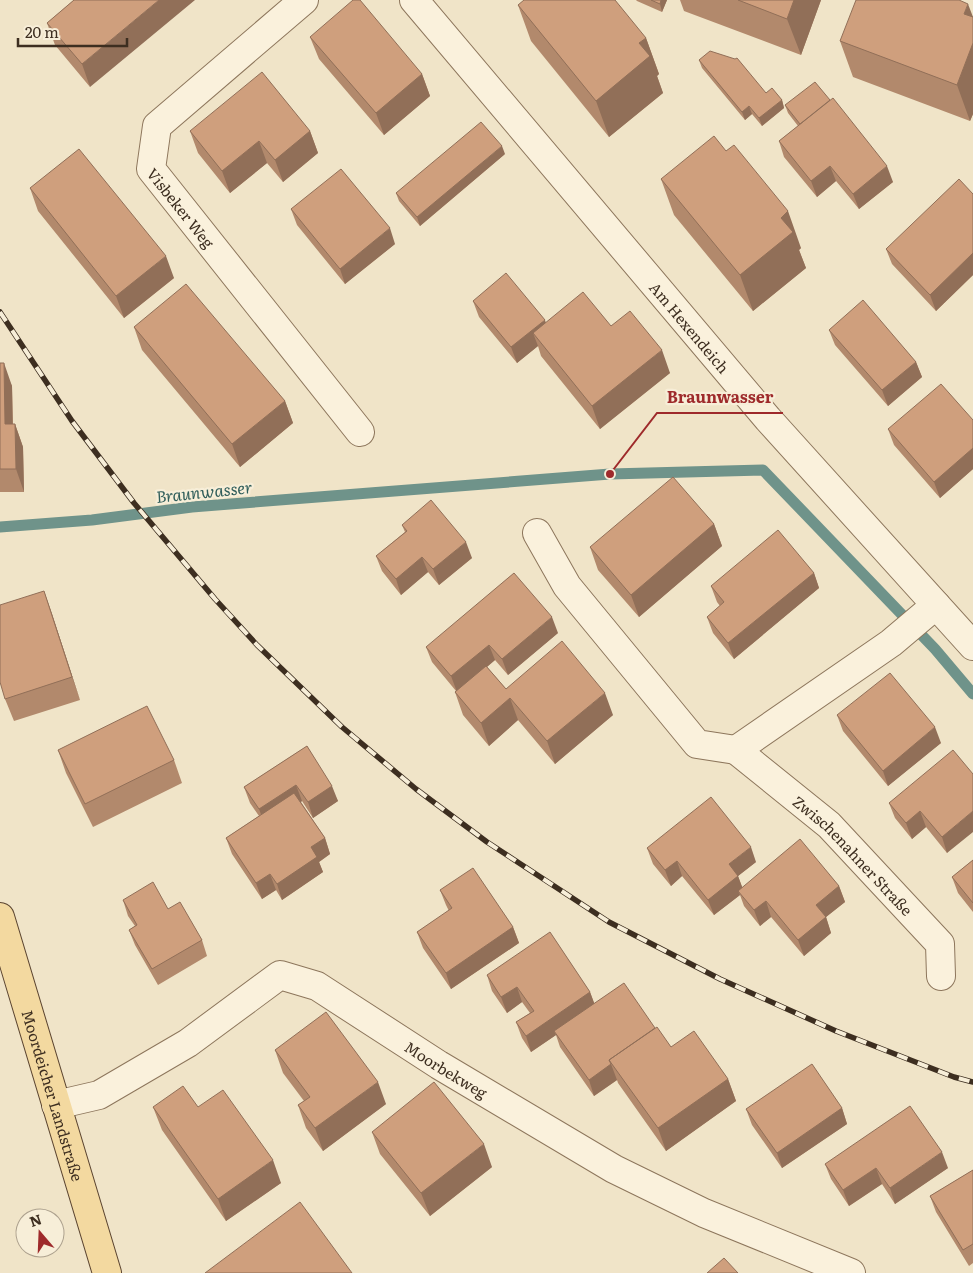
<svg xmlns="http://www.w3.org/2000/svg" width="973" height="1273" font-family="Literata,serif">
  <style>
    .lines { fill: none; stroke-linecap: round; stroke-linejoin: round }
    .stream { stroke: #6f938a; stroke-width: 11 }
    .minor-casing { stroke: #8d765c; stroke-width: 30 }
    .major-casing { stroke: #5b4430; stroke-width: 30 }
    .minor { stroke: #faf1dc; stroke-width: 28 }
    .major { stroke: #f3d9a0; stroke-width: 28 }
    .rail-casing { stroke: #3d2e20; stroke-width: 5.5 }
    .rail { stroke: #f7eed8; stroke-width: 4; stroke-dasharray: 11; stroke-linecap: butt }
    .wall { fill: #b2896c }
    .shaded-wall { fill: #916f58 }
    .building { fill: #cf9f7d; stroke: #916f58 }
    .labels { text-anchor: middle; dominant-baseline: central; stroke-width: 4.5; stroke-linejoin: round; paint-order: stroke }
    .street-label { font-size: 15px; fill: #3d2e20; stroke: #f7eed8 }
    .water-label { font-size: 16px; font-style: italic; fill: #2f5d5a; stroke: #f7eed8 }
    .leader { fill: none; stroke: #9e2a2b; stroke-width: 2 }
    .callout-dot { fill: #9e2a2b; stroke: #f7eed8; stroke-width: 2 }
    .callout-label { font-size: 16px; text-anchor: middle; font-weight: bold; fill: #9e2a2b; stroke: #f7eed8; stroke-width: 4.5; stroke-linejoin: round; paint-order: stroke }
  </style>
  <rect width="100%" height="100%" fill="#f0e4c8"/>
  <g class="lines">
    <!-- stream -->
    <path class="stream" d="M0,527L92,520L192,507L610,474L763,470L935,649L973,694"/>
    <defs>
      <g id="minor">
        <path id="s1" d="M304,0L157,126L151,169L360,432"/>
        <path id="s2" d="M414,0L768,419L973,646"/>
        <path d="M537,533L567,586L697,744L736,750"/>
        <path id="s3" d="M936,605L891,643L736,750L829,825L940,944L941,976"/>
        <path id="s4" d="M56,1105L99,1095L188,1043L280,975L317,986L439,1065L614,1169L704,1213L851,1273"/>
      </g>
      <g id="major">
        <path id="s5" d="M0,917L107,1273"/>
      </g>
    </defs>
    <!-- minor casing -->
    <use href="#minor" class="minor-casing"/>
    <!-- major casing -->
    <use href="#major" class="major-casing"/>
    <!-- minor -->
    <use href="#minor" class="minor"/>
    <!-- major -->
    <use href="#major" class="major"/>
    <defs>
      <path id="rail" d="M0,312L72,421L134,503L215,599L257,645L342,727L416,789L487,842L609,922L720,979L836,1031L954,1077L973,1082"/>
    </defs>
    <!-- rail casing -->
    <use href="#rail" class="rail-casing"/>
    <!-- rail -->
    <use href="#rail" class="rail"/>
  </g>
  <!-- wall -->
  <path class="wall" d="M74,0L90,87L55,45L47,23Z
    M636,0H667L662,12L637,1Z
    M680,0H821L801,55L684,11Z
    M518,5L646,38L659,74L657,76L663,93L609,137L531,41Z
    M973,17V114L970,121L853,77L840,41Z
    M310,37L422,74L430,96L384,135L319,59Z
    M699,60L766,93L782,100L784,108L762,126L752,114L745,120L702,68Z
    M785,105L893,182L859,209L836,181L817,197L784,157L779,141L798,126L788,113Z
    M190,131H310L318,153L283,182L267,163L230,193L198,153Z
    M505,154L420,226L399,201L396,193Z
    M661,179L801,248L799,250L806,268L753,311L674,215Z
    M30,188L174,278L124,318L38,211Z
    M973,194V275L936,311L892,264L886,249Z
    M291,209L395,244L345,284L297,225Z
    M473,301L546,323L611,326L670,373L600,429L541,356L538,346L517,363L479,317Z
    M134,327L285,401L293,423L240,467L142,350Z
    M829,330L916,362L922,377L888,406L835,345Z
    M0,363L12,386L13,424H15L23,447L24,492H0Z
    M973,421V469L940,498L894,445L888,429Z
    M714,524L722,546L639,617L598,570L590,547Z
    M402,525L472,558L439,585L428,572L401,595L382,571L376,556L405,532Z
    M814,573L819,588L734,659L713,633L707,617L720,606L717,602L711,586Z
    M44,591L52,614L80,700L14,721L5,699Z
    M558,633L508,675L495,660L487,667L506,689L613,715L555,764L518,720L489,746L463,715L455,692L456,691L432,662L426,647Z
    M837,715L941,743L888,786L843,731Z
    M307,746L338,801L313,818L302,801L301,802L325,838L330,854L319,862L323,872L282,900L276,890L262,899L232,854L226,838L259,816L250,803L244,787Z
    M58,750L174,760L182,783L93,827L66,773Z
    M973,774L947,853L926,827L912,839L895,818L889,803Z
    M647,848L756,862L738,876L742,887L839,886L845,902L826,917L831,933L804,956L771,917L760,926L744,906L740,895L714,915L682,876L671,886L653,864Z
    M973,860V912L958,893L952,877Z
    M440,890L513,927L519,943L451,989L423,948L417,932L449,911L446,905Z
    M123,900L202,940L207,956L158,985L135,945L129,930L135,926L128,916Z
    M487,975L590,992L594,1003L655,1028L671,1047L728,1079L736,1101L666,1151L618,1083L617,1080L594,1096L560,1047L556,1035L531,1052L522,1038L516,1022L530,1013L522,1002L507,1013L492,991Z
    M275,1050L386,1104L323,1151L306,1128L298,1105L304,1101L283,1073Z
    M153,1107H198L281,1183L226,1221L162,1130Z
    M842,1108L847,1124L782,1168L752,1125L746,1109Z
    M372,1132L492,1167L430,1216L380,1154Z
    M825,1164L948,1168L895,1204L882,1184L849,1206L831,1179Z
    M973,1170V1263L969,1266L936,1212L930,1196Z"/>
  <!-- shaded-wall -->
  <path class="shaded-wall" d="M159,0H195L90,87L82,64Z
    M661,0H667L662,12L660,4Z
    M794,0H821L801,55L787,19Z
    M968,4L973,17V38L964,14Z
    M646,38L659,74L657,76L663,93L609,137L596,101L639,43Z
    M973,43V114L970,121L957,85Z
    M422,74L430,96L384,135L376,113Z
    M782,100L784,108L762,126L759,118Z
    M749,106L752,114L745,120L742,112Z
    M310,131L318,153L283,182L275,160Z
    M259,141L267,163L230,193L222,171Z
    M502,146L505,154L420,226L417,217Z
    M830,166L836,181L817,197L811,181Z
    M887,166L893,182L859,209L853,194Z
    M788,211L801,248L799,250L806,268L753,311L740,275L781,218Z
    M390,228L395,244L345,284L340,269Z
    M973,253V275L936,311L930,295Z
    M166,256L174,278L124,318L116,296Z
    M545,320L550,336L533,333L538,346L517,363L511,347Z
    M662,350L670,373L600,429L592,406Z
    M916,362L922,377L888,406L882,390Z
    M4,363L12,386L13,447L5,424Z
    M285,401L293,423L240,467L232,444Z
    M15,424L23,447L24,492L16,469Z
    M973,448V469L940,498L934,482Z
    M714,524L722,546L639,617L631,595Z
    M466,542L472,558L439,585L433,569Z
    M422,557L428,572L401,595L396,579Z
    M814,573L819,588L734,659L728,643Z
    M44,591L52,614L80,700L72,677Z
    M552,617L558,633L508,675L502,659Z
    M489,645L495,660L457,692L451,676Z
    M605,693L613,715L555,764L547,741Z
    M510,698L518,720L489,746L481,723Z
    M935,727L941,743L888,786L883,771Z
    M296,785L302,801L265,825L259,809Z
    M332,786L338,801L313,818L308,802Z
    M920,811L926,827L912,839L906,823Z
    M973,811V832L947,853L942,837Z
    M325,838L330,854L319,862L323,872L282,900L277,884L311,847Z
    M751,847L756,862L738,876L744,892L738,891L740,895L714,915L708,900L729,864Z
    M677,861L682,876L671,886L665,870Z
    M270,874L276,890L262,899L256,883Z
    M839,886L845,902L826,917L831,933L804,956L798,940L816,905Z
    M766,901L771,917L760,926L754,910Z
    M513,927L519,943L451,989L446,973Z
    M517,987L522,1002L507,1013L501,997Z
    M590,992L596,1008L554,1031L556,1035L531,1052L526,1036Z
    M611,1064L617,1080L594,1096L589,1080Z
    M728,1079L736,1101L666,1151L658,1128Z
    M378,1082L386,1104L323,1151L315,1128Z
    M842,1108L847,1124L782,1168L777,1153Z
    M484,1144L492,1167L430,1216L421,1193Z
    M942,1152L948,1168L895,1204L890,1188Z
    M273,1160L281,1183L226,1221L218,1199Z
    M876,1168L882,1184L849,1206L843,1190Z"/>
  <!-- building -->
  <path class="building" d="M74,0H159L82,64L47,23Z
    M353,0H360L422,74L376,113L310,37Z
    M524,0H615L646,38L639,43L650,56L596,101L518,5Z
    M651,0H661L660,4Z
    M738,0H794L787,19Z
    M856,0H959L968,4L964,14L973,17V43L957,85L840,41Z
    M710,51L735,59L737,58L766,93L772,88L782,100L759,118L749,106L742,112L699,60Z
    M262,72L310,131L275,160L259,141L222,171L190,131Z
    M815,82L830,100L800,124L785,105Z
    M833,98L887,166L853,194L830,166L811,181L779,141Z
    M481,122L502,146L417,217L396,193Z
    M714,136L726,151L734,145L788,211L781,218L793,232L740,275L661,179Z
    M79,149L166,256L116,296L30,188Z
    M341,169L390,228L340,269L291,209Z
    M959,179L973,194V253L930,295L886,249Z
    M506,273L545,320L511,347L473,301Z
    M186,284L285,401L232,444L134,327Z
    M583,292L611,326L630,311L662,350L592,406L533,333Z
    M863,300L916,362L882,390L829,330Z
    M0,363H4L5,424H15L16,469H0Z
    M941,384L973,420V448L934,482L888,429Z
    M673,477L714,524L631,595L590,547Z
    M431,500L466,542L433,569L422,557L396,579L376,556L407,531L402,525Z
    M778,530L814,573L728,643L707,617L724,602L711,586Z
    M514,573L552,617L502,659L489,645L451,676L426,647Z
    M44,591L72,677L5,699L0,682V605Z
    M562,641L605,693L547,741L510,698L481,723L455,692L486,666L506,689Z
    M890,673L935,727L883,771L837,715Z
    M147,706L174,760L85,804L58,750Z
    M307,746L332,786L308,802L296,785L259,809L244,787Z
    M953,750L973,774V811L942,837L920,811L906,823L889,803Z
    M294,793L325,838L311,847L317,857L277,884L270,874L256,883L226,838Z
    M711,797L751,847L729,864L738,876L708,900L677,861L665,870L647,848Z
    M800,839L839,886L816,905L826,917L798,940L766,901L754,910L738,891Z
    M973,860V903L952,877Z
    M473,868L513,927L446,973L417,932L452,908L440,890Z
    M153,882L168,909L180,902L202,940L152,969L129,930L137,925L123,900Z
    M550,932L590,992L526,1036L516,1022L534,1011L517,987L501,997L487,975Z
    M624,983L655,1028L609,1060L611,1064L589,1080L554,1031Z
    M326,1012L378,1082L315,1128L298,1105L310,1097L275,1050Z
    M657,1027L671,1047L694,1031L728,1079L658,1128L609,1060Z
    M812,1064L842,1108L777,1153L746,1109Z
    M434,1082L484,1144L421,1193L372,1132Z
    M183,1086L198,1107L223,1090L273,1160L218,1199L153,1107Z
    M910,1106L942,1152L890,1188L876,1168L843,1190L825,1164Z
    M973,1170V1244L963,1250L930,1196Z
    M300,1202L352,1273H205Z
    M724,1258L738,1273H707Z"/>
  <g class="labels">
    <!-- street labels -->
    <g class="street-label">
      <text stroke="none"><textPath href="#s1" startOffset="286">Visbeker Weg</textPath></text>
      <text stroke="none"><textPath href="#s2" startOffset="428">Am Hexendeich</textPath></text>
      <text stroke="none"><textPath href="#s3" startOffset="405">Zwischenahner Straße</textPath></text>
      <text stroke="none"><textPath href="#s4" startOffset="454">Moorbekweg</textPath></text>
      <text stroke="none"><textPath href="#s5" startOffset="186">Moordeicher Landstraße</textPath></text>
    </g>
    <!-- water labels -->
    <g class="water-label">
      <text transform="translate(204 491) rotate(-6)">Braunwasser</text>
    </g>
  </g>
  <!-- callouts -->
  <path class="leader" d="M610 474L657 413H783"/>
  <circle class="callout-dot" cx="610" cy="474" r="5"/>
  <g class="callout-label">
    <text x="720" y="403">Braunwasser</text>
  </g>
  <!-- north arrow -->
  <g transform="translate(40 1233) rotate(341)"><circle r="24" fill="#f7eed8" stroke="#ada18e"/>
  <path d="M0-4L9 19L0 12L-9 19Z" fill="#9e2a2b"/>
  <text y="-8" font-size="14" font-weight="bold" text-anchor="middle" fill="#3d2e20">N</text>
  </g>
  <!-- scale -->
  <path d="M18 38v8h109v-8" fill="none" stroke="#3d2e20" stroke-width="2.5"/>
  <text x="25" y="38" font-size="15" fill="#3d2e20" stroke="#f7eed8" stroke-width="4" paint-order="stroke">20 m</text>
</svg>
